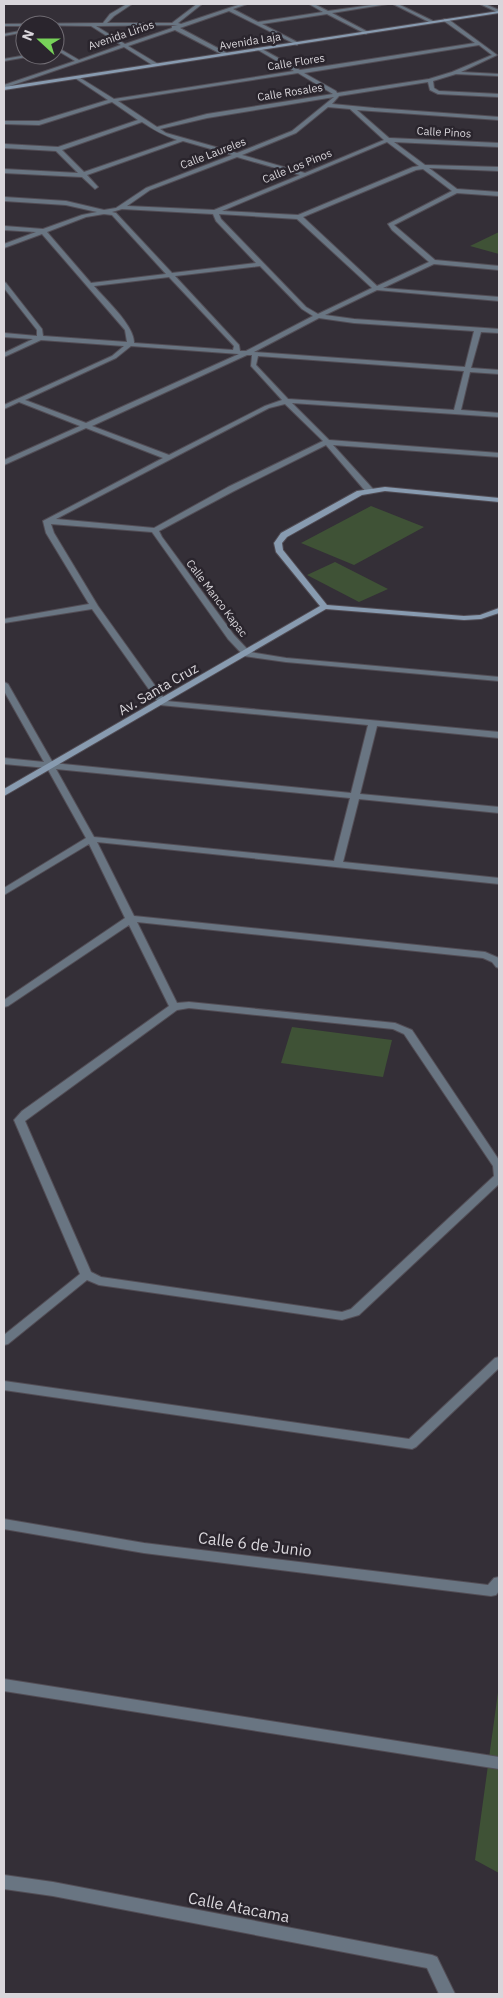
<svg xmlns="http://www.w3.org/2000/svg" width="503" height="1998" font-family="'IBM Plex Sans',sans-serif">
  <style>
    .green { fill: #3f5236 }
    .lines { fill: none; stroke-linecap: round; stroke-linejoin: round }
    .street-casing { stroke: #524d55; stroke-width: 2 }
    .secondary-casing { stroke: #524d55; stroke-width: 2 }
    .street { fill: #697582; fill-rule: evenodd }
    .secondary { fill: #889bb0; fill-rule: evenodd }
    .labels { text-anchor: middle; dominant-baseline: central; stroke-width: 5; stroke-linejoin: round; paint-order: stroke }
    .far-street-label { font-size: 11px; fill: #d9d6db; stroke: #2a252d }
    .street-label { font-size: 14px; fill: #d9d6db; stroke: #2a252d }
    .near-street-label { font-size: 16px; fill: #d9d6db; stroke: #2a252d }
  </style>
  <rect width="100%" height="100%" fill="#342f37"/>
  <!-- green -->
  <path class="green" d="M499,232V254L470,246Z
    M371,506L424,527L354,565L301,543Z
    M335,562L388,589L359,602L307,575Z
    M292,1027L392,1040L383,1077L281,1063Z
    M499,1685V1873L475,1860Z"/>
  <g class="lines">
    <defs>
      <path id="street" d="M127,4H132L114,16L107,23H172L197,4H202L178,23L181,24L241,4H247L233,9L258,22L323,12L309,4H314L328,11L379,4H388L332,13L368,32L366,34L327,14L262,24L299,43L297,45L229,11L180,28L227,53V55H223L175,30L128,46L158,64V66H154L124,47L4,88V85L75,61L55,49V46L79,60L121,45L91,26L25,25V26H4V24L103,23L110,14ZM178,25L172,26V28L125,44L96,26Z
        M393,4H398L435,22L431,23Z
        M480,4H485L499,10V13Z
        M444,19H448L497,55L461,72L499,74V76L456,74L433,81L434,88L439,91L499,94V97L438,94L430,90L428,82L339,96L332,104L374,108L499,117V120L357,110L389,138L499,143V147L394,142L425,165L499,167V171L429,168L457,189L499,192V196L457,193L394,225L435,260L499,266V270L434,264L383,288L499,297V301L377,290L325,315L354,319L499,329V333L481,332L471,368L499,370V374L470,372L461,410L499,413V417L292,403L329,440L499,453V457L333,445L373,489V493H367L326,445L234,491L159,531L162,537L234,635L250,652L286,658L499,677V681L286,662L244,656L228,639L152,532L51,524L54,533L98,606L166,701L499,732V738L377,726L360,794L499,807V813L359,799L343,862L499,878V884L97,842L134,916L485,952L499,958V968L496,967L492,962L483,958L137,922L177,1003L189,1002L395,1023L412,1030L499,1160V1184L359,1315L342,1320L99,1285L87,1280L8,1344L4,1345V1335L80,1274L14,1120L22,1111L169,1006L129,925L8,1006L4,1007V1000L125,918L89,844L4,895V888L86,838L47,768L4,764V758L44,762L4,691V682L8,684L53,763L351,793L368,725L160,705L92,609L4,623V619L89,604L46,533L43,521L163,458L86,428L4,465V460L80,426L19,402L4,409V405L112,356L124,346L41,340L4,357V353L33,339L4,337V333L37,336V330L4,288V282L6,283L42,329L43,336L127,342L125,330L42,234L4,248V244L36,232L4,230V226L43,229L82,215L97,212L66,205L4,201V197L66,201L104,210L116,208L146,188L232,155L183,141L87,175L98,187L95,189L82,177L4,173V169L78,173L56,151L4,148V144L58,147L138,120L112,102L39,125L4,124V121H39L108,100L75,78L77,76L114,99L294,71L258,50L260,48L300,70L475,43L444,21ZM479,45L492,55L452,72L429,79L337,93L336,91L304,73ZM298,73L333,94L207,114L157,127L118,101ZM334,97L292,131L237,153L166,133L160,129L207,118ZM328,107L350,109L384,140L305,173L242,155L296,133ZM142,122C154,130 163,135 177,140L84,172L62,150ZM387,142L419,166L413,167L298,215L222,211ZM237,157L300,175L214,210L127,206L150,190ZM423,169L452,191L388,224L392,230L429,262L377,286L303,217L416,170ZM122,209L213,214L216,221L256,263L172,273L116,213L112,212ZM104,214L112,215L166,274L91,283L47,232L86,217ZM219,214L297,219L372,288L318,314L306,307L221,219ZM260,266L302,309L313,316L246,351H240L239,345L175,276ZM169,277L234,346L233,350L134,343C135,326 105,299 94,286ZM319,318L354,323L474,331L465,367L254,352ZM131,346L239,354L86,423L25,400L116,358ZM247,355H252L251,366L282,400L265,406L169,455L92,426ZM258,356L464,371L454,410L288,399L256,365ZM285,404L323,441L228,487L154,528L56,519L269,408ZM56,769L350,798L334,861L94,837ZM189,1008L393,1029L404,1034L493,1166L494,1176L351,1309L342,1312L101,1277L91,1272L25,1121L177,1010Z
        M25,30V32L4,36V34Z
        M27,55H38L4,61V59Z
        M499,1357V1368L416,1447L412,1449L4,1390V1381L409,1439L495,1358Z
        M4,1519L144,1543L488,1585L494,1578L499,1577V1591L496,1595L491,1596L144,1553L4,1529Z
        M4,1679L499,1757V1769L4,1691Z
        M4,1875L53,1882L432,1955L437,1957L455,1994H439L427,1968L53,1896L4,1889Z"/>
      <path id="secondary" d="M499,11V13L4,90V87Z
        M385,487L499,498V502L385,491L362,495L287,537L282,543L283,550L327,605L464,616L480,615L499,608V613L481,619L464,620L326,609L4,796V789L320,606L276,552L274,543L281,533L357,491Z"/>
    </defs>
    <!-- street casing -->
    <use href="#street" class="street-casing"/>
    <!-- secondary casing -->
    <use href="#secondary" class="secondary-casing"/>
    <!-- street -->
    <use href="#street" class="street"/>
    <!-- secondary -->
    <use href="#secondary" class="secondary"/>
  </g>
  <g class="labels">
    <!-- far-street labels -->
    <g class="far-street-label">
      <text transform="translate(121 35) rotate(-19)">Avenida Lirios</text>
      <text transform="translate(250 41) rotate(-9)">Avenida Laja</text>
      <text transform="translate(296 62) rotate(-9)">Calle Flores</text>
      <text transform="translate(290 92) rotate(-9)">Calle Rosales</text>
      <text transform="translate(444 132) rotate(3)">Calle Pinos</text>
      <text transform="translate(213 153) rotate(-21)">Calle Laureles</text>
      <text transform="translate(297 166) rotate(-22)">Calle Los Pinos</text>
      <text transform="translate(217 598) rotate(53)">Calle Manco Kapac</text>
    </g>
    <!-- street labels -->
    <g class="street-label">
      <text transform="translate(158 689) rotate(-30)">Av. Santa Cruz</text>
    </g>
    <!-- near-street labels -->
    <g class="near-street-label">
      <text transform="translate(255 1544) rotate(7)">Calle 6 de Junio</text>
      <text transform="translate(239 1907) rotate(11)">Calle Atacama</text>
    </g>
  </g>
  <!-- border -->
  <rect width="503" height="1998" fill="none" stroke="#d9d6db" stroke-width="10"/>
  <!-- north arrow -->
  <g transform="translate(40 40) rotate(291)"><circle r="24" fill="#2a252d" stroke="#706c73"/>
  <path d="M0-4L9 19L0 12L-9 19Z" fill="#77d259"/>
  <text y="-8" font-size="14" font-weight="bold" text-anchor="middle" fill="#d9d6db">N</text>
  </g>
</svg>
